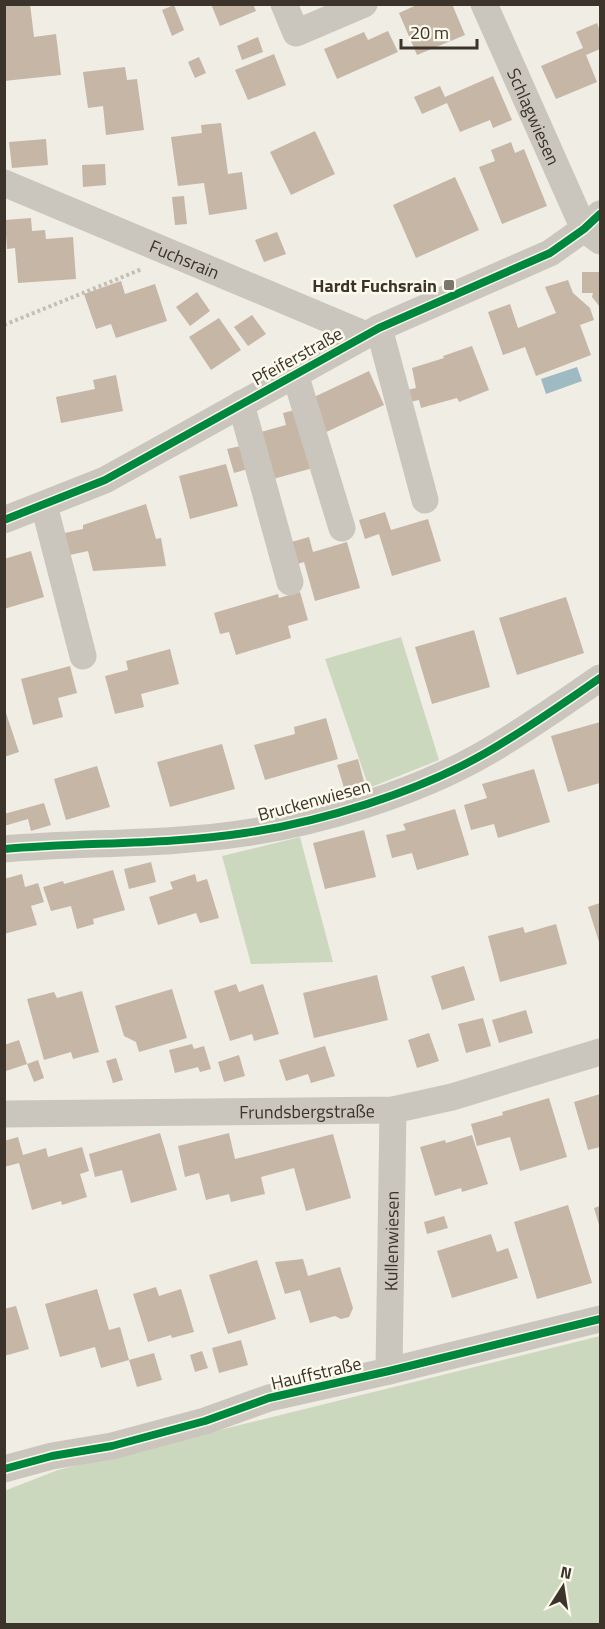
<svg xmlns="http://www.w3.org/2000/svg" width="605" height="1629" font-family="'Titillium Web',sans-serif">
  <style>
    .green { fill: #ccd8be }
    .water { fill: #9fbac3 }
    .building { fill: #c5b6a6 }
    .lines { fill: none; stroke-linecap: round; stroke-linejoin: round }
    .path { stroke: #c3bfb5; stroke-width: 4; stroke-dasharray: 3 3; stroke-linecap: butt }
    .minor { stroke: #cac6bd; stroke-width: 27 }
    .cycleway-casing { stroke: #fcf9ed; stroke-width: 11 }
    .cycleway { stroke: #00873e; stroke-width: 8 }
    .poi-dot { fill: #7b756b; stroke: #fcf9ed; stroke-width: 2 }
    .labels { text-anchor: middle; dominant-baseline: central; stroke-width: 5; stroke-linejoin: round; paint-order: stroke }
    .street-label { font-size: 18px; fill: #3c342a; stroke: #fcf9ed }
    .poi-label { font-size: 18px; font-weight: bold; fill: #3c342a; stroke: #fcf9ed; text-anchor: end }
  </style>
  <rect width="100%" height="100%" fill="#f0ede5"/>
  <!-- green -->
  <path class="green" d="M401,637L439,760L369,788L325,659Z
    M300,837L333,962L251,964L222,856Z
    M600,1336V1624H5L4,1491L58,1470Z"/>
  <!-- water -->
  <path class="water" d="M577,367L582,381L546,394L541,379Z"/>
  <!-- building -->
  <path class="building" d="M4,4H30L34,37L56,34L61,75L4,81Z
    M211,4H253L256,11L220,26Z
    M419,4H452L465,35L417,55L399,13Z
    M174,5L184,30L172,36L162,10Z
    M597,23L600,31V49L586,55L597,82L556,99L541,66L583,48L576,32Z
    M388,31L398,52L337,79L324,49L364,32L368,40Z
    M258,37L263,52L242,60L237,46Z
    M274,54L286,85L248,100L235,70Z
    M199,57L206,73L195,78L188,62Z
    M125,67L127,80L137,79L144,130L106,135L103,106L88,108L83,72Z
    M493,76L512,120L493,128L490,120L460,132L447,103L422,114L414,97L440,86L445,97Z
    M221,123L228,174L242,172L247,209L209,215L204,183L178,186L171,137L202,133L201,125Z
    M315,131L335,174L291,195L270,152Z
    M46,139L48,165L12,168L9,142Z
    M511,142L515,153L524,149L547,206L502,224L479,167L495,161L491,150Z
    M105,164L106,185L83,187L82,165Z
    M455,177L479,230L416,258L393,205Z
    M184,196L187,224L175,225L172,197Z
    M31,218L32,231L45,230L46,239L73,237L76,279L18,283L15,248L7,249L5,220Z
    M277,232L286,254L264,262L255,240Z
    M582,272H600V307L592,297L593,293H582Z
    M568,280L573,293L590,308L594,320L580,325L591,355L536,376L525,347L503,355L488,312L510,304L518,328L556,313L545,287Z
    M121,281L125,294L155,284L167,321L116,338L111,324L96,329L84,294Z
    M197,292L210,311L190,326L176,307Z
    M252,315L266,334L248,346L234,327Z
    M219,318L241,350L211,370L189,337Z
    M472,346L489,390L459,402L457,398L421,408L419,400L405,403L402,391L416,388L412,368L444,358L443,356Z
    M369,371L384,405L322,434L310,399Z
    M116,375L123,411L61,423L56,397L95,389L93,380Z
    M303,408L313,468L273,479L261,432L286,425L283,413Z
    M249,444L255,467L234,473L227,449Z
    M226,464L238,506L190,519L179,476Z
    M146,504L156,539L161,538L166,566L93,571L88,551L65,556L60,534L83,529V525Z
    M385,512L391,530L428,519L441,561L392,576L379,534L365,539L359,520Z
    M309,537L313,552L347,542L360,588L315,601L304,562L294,565L288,543Z
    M31,551L44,597L4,609V559Z
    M300,592L308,620L288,626L291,638L236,655L229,632L220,634L214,613L278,594L279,598Z
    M566,597L584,653L517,675L499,618Z
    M474,630L490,687L432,704L415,647Z
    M170,649L179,684L141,694L144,707L115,714L105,676L128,670L126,661Z
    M70,666L77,693L58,698L63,717L33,725L21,679Z
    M4,707L19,752L4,757Z
    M326,718L338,759L265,780L254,745L295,734L294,727Z
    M600,722V783L568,792L551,736Z
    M222,744L235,789L170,807L157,762Z
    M358,759L365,785L345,791L337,765Z
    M97,766L110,807L66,820L54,779Z
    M534,769L550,822L498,838L494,824L471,830L464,805L487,798L482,784Z
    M44,803L51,825L31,831L28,819L4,826V814Z
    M455,809L469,855L417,870L412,853L392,858L386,835L406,830L403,824Z
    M364,830L376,877L325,889L313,843Z
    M151,862L156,882L129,889L124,869Z
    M113,870L125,910L93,919L94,924L77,929L71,906L51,911L43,887L63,881L64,884Z
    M22,874L25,887L38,883L44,902L31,906L37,925L4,934V879Z
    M195,874L197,882L207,879L219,918L200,923L196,913L158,925L149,897L173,889L170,882Z
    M600,903V945L588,907Z
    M556,924L567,964L500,982L488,936L523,927L525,933Z
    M464,966L475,1000L442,1010L431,976Z
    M377,975L388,1020L314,1038L303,993Z
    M236,984L239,992L263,984L279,1034L254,1041L252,1034L230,1041L214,991Z
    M172,989L187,1038L139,1052L136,1042L124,1036L115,1006Z
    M82,991L99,1052L73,1059L71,1052L44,1060L27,999L54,992L57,998Z
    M526,1010L533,1033L499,1043L492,1020Z
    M483,1018L491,1046L466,1053L458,1024Z
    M429,1033L439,1061L417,1068L408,1040Z
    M19,1040L27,1064L6,1071L4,1045Z
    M192,1044L194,1049L204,1046L211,1069L200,1072L198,1067L175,1073L169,1050Z
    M325,1046L335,1076L311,1083L308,1074L286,1081L279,1060Z
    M239,1055L245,1076L224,1082L218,1062Z
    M116,1058L123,1080L113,1083L106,1061Z
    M38,1060L44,1078L34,1082L27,1064Z
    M600,1094V1147L588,1150L574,1102Z
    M549,1098L567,1157L520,1171L510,1137L477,1146L471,1124L503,1115L502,1112Z
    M160,1133L177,1190L131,1203L122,1170L95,1177L89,1154Z
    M229,1133L235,1159L333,1134L351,1198L306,1211L294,1168L261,1177L265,1194L231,1202L229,1194L206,1200L199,1173L185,1177L178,1146Z
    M472,1135L488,1184L462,1192L461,1188L435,1196L420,1147L445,1140L446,1143Z
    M18,1137L23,1155L46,1148L48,1157L82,1147L89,1171L80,1174L87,1197L62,1205L61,1201L32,1210L19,1163L4,1167V1141Z
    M568,1205L592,1283L537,1299L514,1222Z
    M600,1206V1228L594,1208Z
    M444,1216L448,1228L427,1234L424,1222Z
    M491,1234L497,1252L508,1248L518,1278L452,1298L437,1251Z
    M303,1259L308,1276L340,1267L353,1308L349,1317L341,1319L335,1316L310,1323L300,1290L285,1294L275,1262Z
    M257,1260L276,1319L228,1334L209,1275Z
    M156,1287L159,1296L181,1289L194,1332L172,1338L171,1335L148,1342L133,1294Z
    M97,1289L109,1330L120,1327L129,1360L101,1368L95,1347L60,1357L45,1304Z
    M16,1306L29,1349L4,1356V1309Z
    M241,1340L248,1365L219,1373L212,1348Z
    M202,1351L208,1368L195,1372L190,1355Z
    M154,1353L162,1380L137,1387L129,1360Z"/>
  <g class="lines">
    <!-- path -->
    <path class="path" d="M4,325L142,269"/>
    <!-- minor -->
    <g class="minor">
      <path d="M284,4L296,33L364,4"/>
      <path id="s1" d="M484,4L584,229L600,241"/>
      <path id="s2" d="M4,183L366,335"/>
      <path d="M379,328L425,500"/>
      <path d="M295,374L342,528"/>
      <path d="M241,404L290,582"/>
      <path d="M44,505L83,656"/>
      <path d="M4,520L105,480L379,328L550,253L584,229L600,214"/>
      <path d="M4,849C84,842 166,845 245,833C321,822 415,793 482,755C523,732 562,704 600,678"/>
      <path id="s3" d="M4,1114L393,1110L452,1097L600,1052"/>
      <path id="s4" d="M389,1371L393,1110"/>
      <path d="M4,1469L52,1456L112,1446L205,1421L269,1398L389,1371L600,1319"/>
    </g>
    <defs>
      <path id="cycleway" d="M4,520L105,480L379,328L550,253L584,229L600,214
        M4,849C84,842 166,845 245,833C321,822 415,793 482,755C523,732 562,704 600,678
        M4,1469L52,1456L112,1446L205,1421L269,1398L389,1371L600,1319"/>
    </defs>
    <!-- cycleway casing -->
    <use href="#cycleway" class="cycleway-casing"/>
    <!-- cycleway -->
    <use href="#cycleway" class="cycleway"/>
  </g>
  <!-- markers -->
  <rect class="poi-dot" x="443" y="279" width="12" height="12" rx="3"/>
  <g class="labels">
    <!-- street labels -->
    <g class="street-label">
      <text stroke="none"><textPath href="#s1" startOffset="123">Schlagwiesen</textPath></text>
      <text stroke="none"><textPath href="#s2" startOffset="196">Fuchsrain</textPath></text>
      <text transform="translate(297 356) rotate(-29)">Pfeiferstraße</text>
      <text transform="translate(314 800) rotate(-15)">Bruckenwiesen</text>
      <text stroke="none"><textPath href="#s3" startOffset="303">Frundsbergstraße</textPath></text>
      <text stroke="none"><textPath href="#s4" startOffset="130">Kullenwiesen</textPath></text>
      <text transform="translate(316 1373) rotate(-13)">Hauffstraße</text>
    </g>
    <!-- poi labels -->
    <g class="poi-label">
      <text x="437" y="285">Hardt Fuchsrain</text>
    </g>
  </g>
  <!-- border -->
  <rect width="605" height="1629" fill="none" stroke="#3c342a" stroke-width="12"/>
  <!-- north arrow -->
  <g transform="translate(563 1587) rotate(12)" stroke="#fcf9ed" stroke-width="4.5" paint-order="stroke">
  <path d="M0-4.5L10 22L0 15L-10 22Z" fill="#3c342a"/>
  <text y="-9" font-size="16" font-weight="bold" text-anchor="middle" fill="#3c342a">N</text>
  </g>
  <!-- scale -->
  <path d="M401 39v9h76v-9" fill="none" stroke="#3c342a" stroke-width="3"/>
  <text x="410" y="39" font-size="18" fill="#3c342a" stroke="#fcf9ed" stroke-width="4.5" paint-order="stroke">20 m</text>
</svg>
